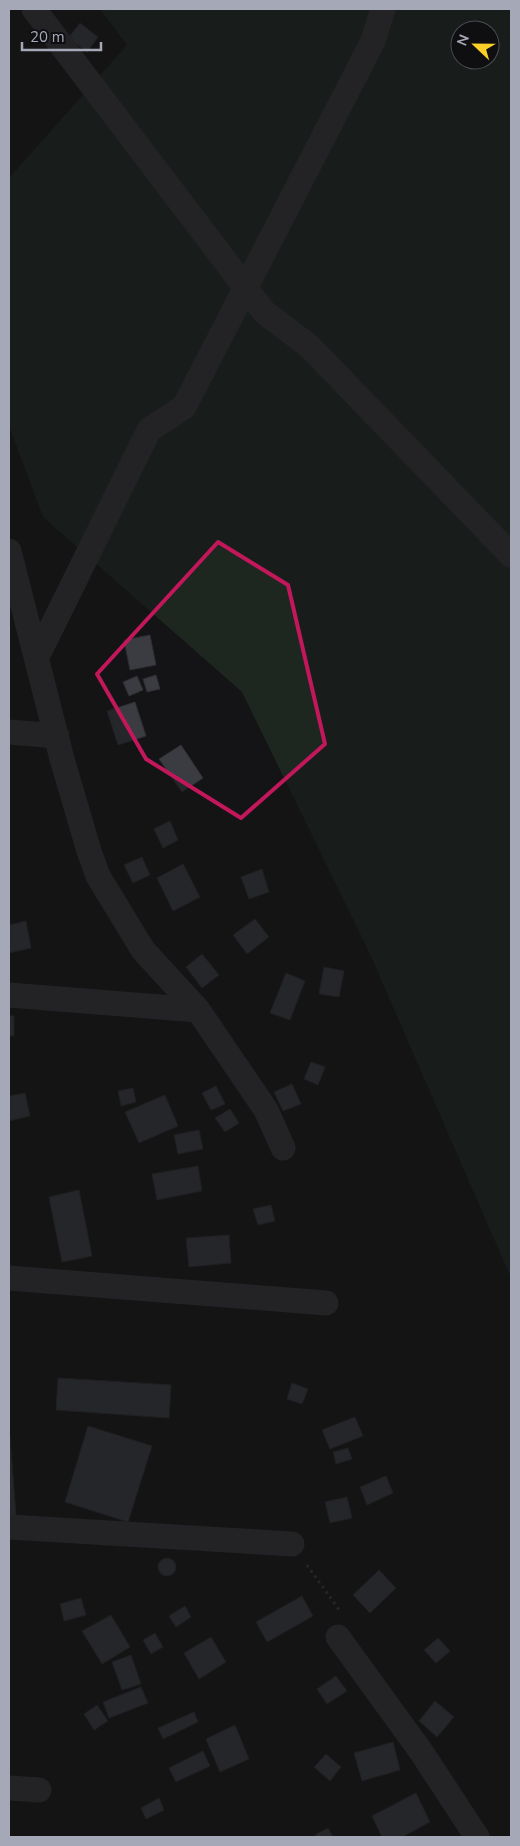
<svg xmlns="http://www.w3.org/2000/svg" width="520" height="1846" font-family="'Nunito Sans',sans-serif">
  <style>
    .green { fill: #1e2620; fill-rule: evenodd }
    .building { fill: #3b3c41; stroke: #2e2e32 }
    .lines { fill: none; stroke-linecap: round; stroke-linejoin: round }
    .path { stroke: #3b3c42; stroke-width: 3; stroke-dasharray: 2.5 4; stroke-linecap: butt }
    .street { stroke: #35353b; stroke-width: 25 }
    .marked { fill: none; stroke: #c2185b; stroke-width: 4; stroke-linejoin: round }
  </style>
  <rect width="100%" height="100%" fill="#141416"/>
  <!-- green -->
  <path class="green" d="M100,9H511V1278L370,954L242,692L43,517L9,426V178L127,45ZM460,30H490V60H460Z"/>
  <!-- building -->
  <path class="building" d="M80,23L98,37L87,52L68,38Z
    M150,635L156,665L130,670L124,640Z
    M156,675L160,689L147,692L143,679Z
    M137,676L143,690L129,696L123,682Z
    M135,702L146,736L118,745L107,711Z
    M181,745L203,778L182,792L159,759Z
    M170,821L178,840L163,848L154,829Z
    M142,857L150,875L133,883L124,865Z
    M183,864L200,897L173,911L157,878Z
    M262,869L269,892L249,899L241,877Z
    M255,919L269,937L247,954L233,935Z
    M26,921L31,948L9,953V925Z
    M202,954L219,975L202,988L186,967Z
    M324,967L344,971L339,997L319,994Z
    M286,973L305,981L290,1020L270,1013Z
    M9,1016H14V1036H9Z
    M311,1062L325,1067L318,1085L304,1079Z
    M292,1084L301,1104L283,1111L274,1092Z
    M216,1086L225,1104L211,1110L202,1093Z
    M133,1088L136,1102L121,1106L118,1091Z
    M25,1093L30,1116L9,1121V1096Z
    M165,1095L178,1126L139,1143L125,1112Z
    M230,1109L239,1123L225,1132L215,1118Z
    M199,1130L203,1149L178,1154L174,1135Z
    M198,1166L202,1191L157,1200L152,1174Z
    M79,1190L92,1256L62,1262L49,1197Z
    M271,1205L275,1221L258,1225L253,1209Z
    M229,1235L231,1263L189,1267L186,1238Z
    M58,1378L171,1385L169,1418L56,1410Z
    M292,1383L308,1389L302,1404L287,1399Z
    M355,1417L363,1436L330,1449L322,1430Z
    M88,1426L152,1446L128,1522L65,1502Z
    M10,1436L16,1516L9,1517V1437Z
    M348,1448L352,1459L336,1464L333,1452Z
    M386,1476L393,1493L367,1505L360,1487Z
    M347,1497L352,1518L330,1523L325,1502Z
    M158 1567a9 9 0 1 1 18 0a9 9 0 1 1-18 0Z
    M379,1570L396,1588L370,1613L353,1595Z
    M302,1596L313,1616L267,1642L256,1622Z
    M81,1598L86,1615L64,1621L60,1604Z
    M185,1606L191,1617L176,1627L169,1616Z
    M111,1615L130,1647L102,1664L82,1631Z
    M155,1633L163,1647L151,1654L143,1640Z
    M211,1637L226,1662L199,1679L184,1653Z
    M438,1638L450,1651L436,1663L424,1650Z
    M131,1655L141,1684L122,1690L112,1662Z
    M336,1676L347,1691L327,1704L317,1689Z
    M141,1687L148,1703L109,1718L103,1702Z
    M435,1701L454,1717L437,1737L419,1721Z
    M97,1705L108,1721L94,1730L84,1714Z
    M194,1712L198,1722L163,1739L158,1728Z
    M235,1725L249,1759L220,1772L206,1739Z
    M393,1742L400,1770L362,1781L354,1753Z
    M203,1751L210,1766L176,1782L169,1768Z
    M326,1754L341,1767L330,1781L314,1767Z
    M416,1793L430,1822L402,1837H382L372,1816Z
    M159,1798L164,1810L146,1819L141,1808Z
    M328,1828L333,1837H316L315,1835Z"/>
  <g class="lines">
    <!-- path -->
    <path class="path" d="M307,1565L340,1611"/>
    <!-- street -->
    <path class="street" d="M34,9L264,312L309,346L511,555
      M9,551L62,759L89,851L98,876L143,950L198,1010L266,1110L283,1148
      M37,657L149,430L184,407L373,41L383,9
      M9,732L57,736
      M9,995L198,1010
      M9,1278L326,1303
      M9,1527L292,1544
      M338,1637L422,1753L477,1837
      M9,1788L39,1790"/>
  </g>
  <!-- marked area -->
  <path d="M0 0H520V1846H0ZM218,542L288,585L325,744L241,818L146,759L97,674Z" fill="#141416" fill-opacity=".55" fill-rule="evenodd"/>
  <path class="marked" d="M218,542L288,585L325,744L241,818L146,759L97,674Z"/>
  <!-- border -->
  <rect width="520" height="1846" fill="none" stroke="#a5a8b7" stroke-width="20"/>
  <!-- north arrow -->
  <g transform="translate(475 45) rotate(292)"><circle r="24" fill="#0f0f11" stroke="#4b4c53"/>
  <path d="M0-4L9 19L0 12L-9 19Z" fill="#fad028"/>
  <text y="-8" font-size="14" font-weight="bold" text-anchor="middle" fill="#a5a8b7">N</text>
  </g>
  <!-- scale -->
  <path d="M22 42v8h79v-8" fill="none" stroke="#a5a8b7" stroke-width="2.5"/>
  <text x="30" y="42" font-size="15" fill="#a5a8b7" stroke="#0f0f11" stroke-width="4" paint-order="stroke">20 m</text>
</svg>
